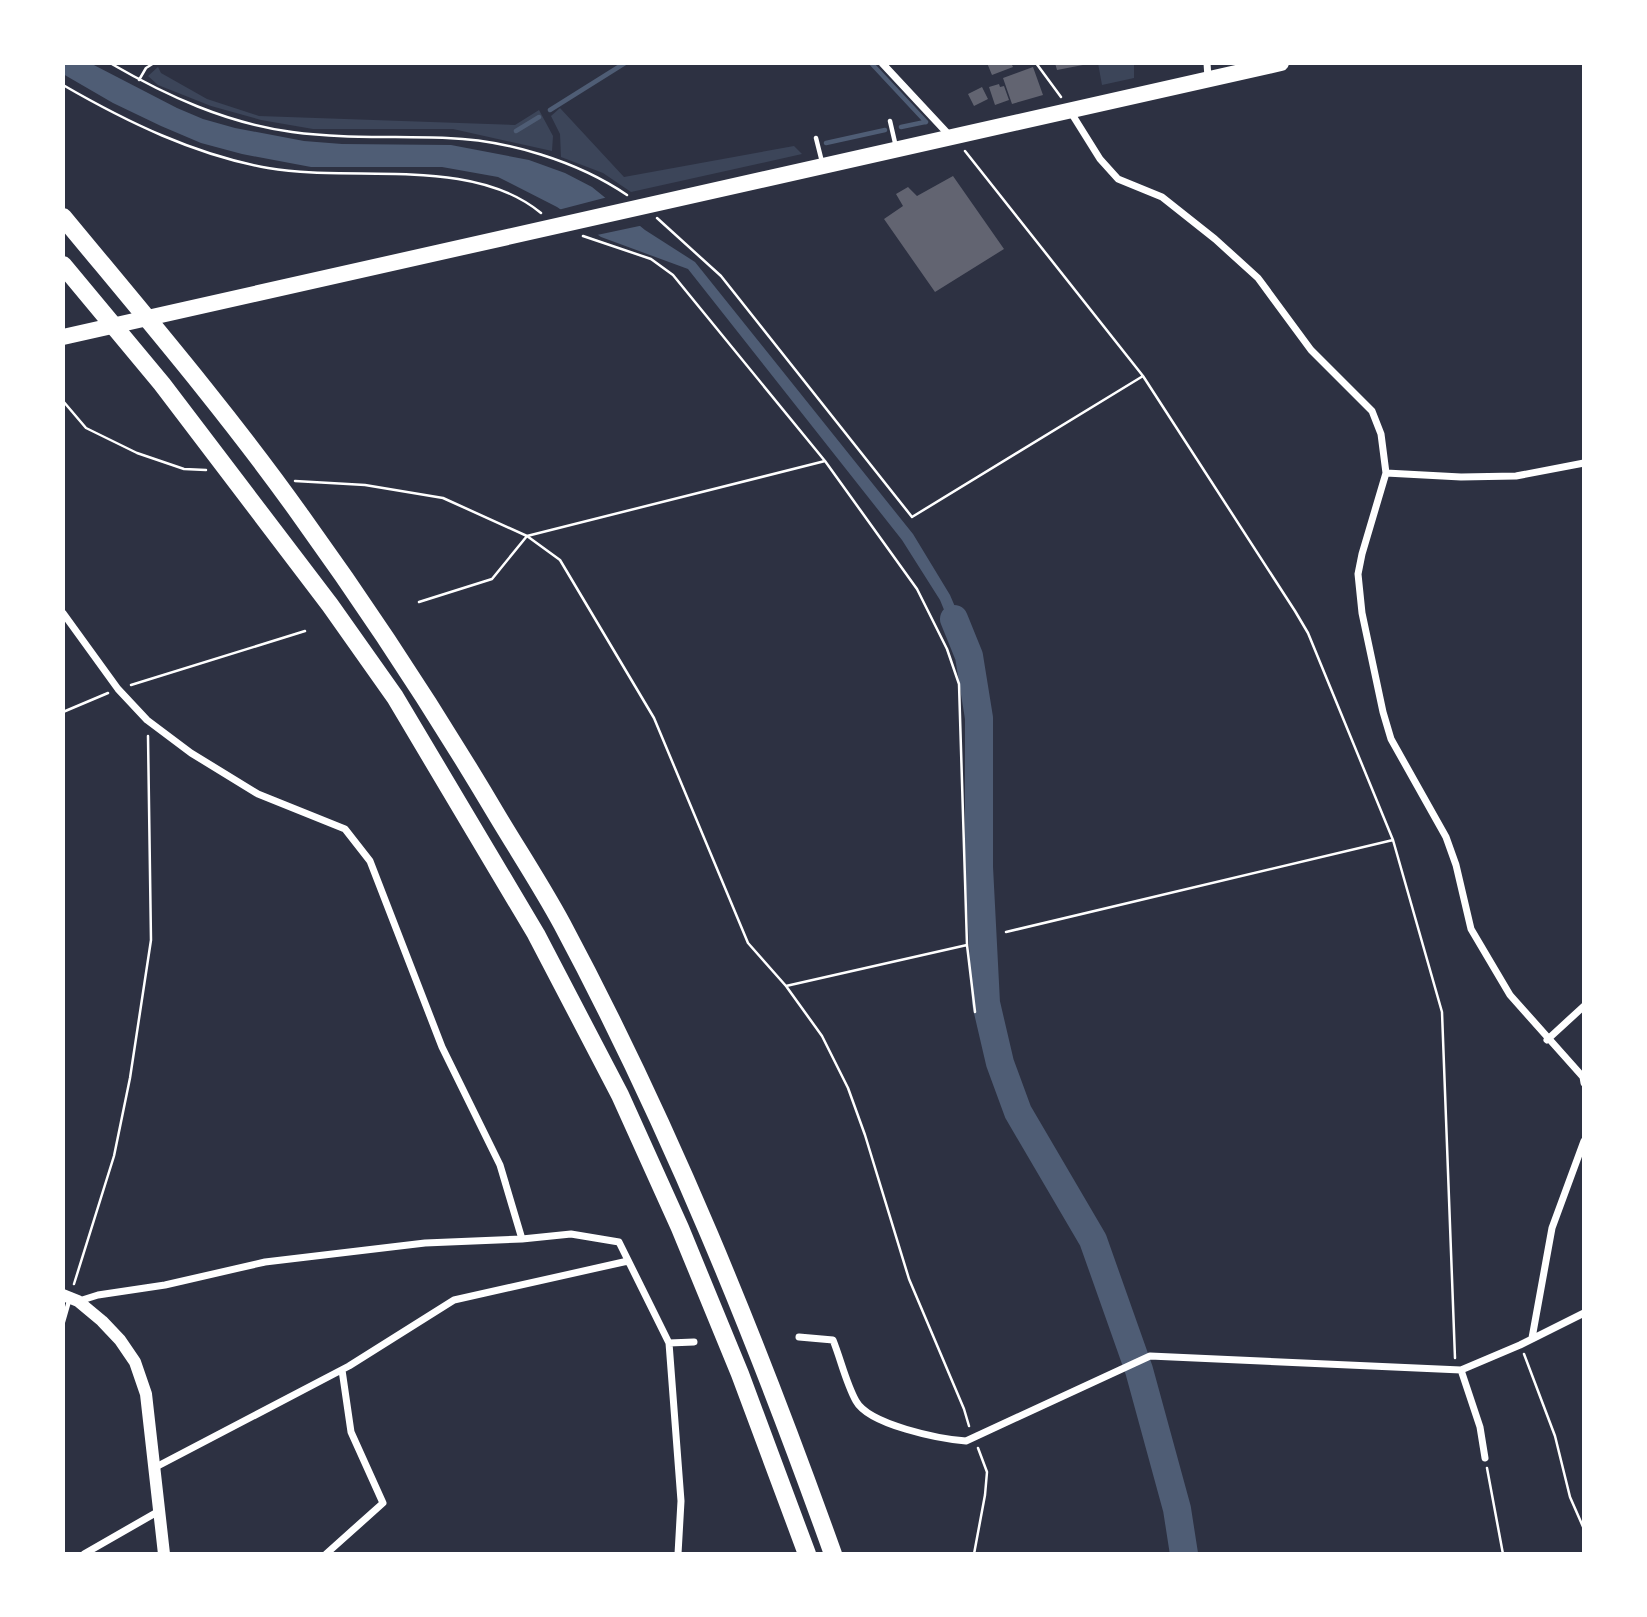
<svg xmlns="http://www.w3.org/2000/svg" width="1647" height="1617" font-family="Manrope,sans-serif">
  <style>
    .green { fill: #3c4559 }
    .water { fill: #4f5d75 }
    .pier { fill: #2d3142 }
    .lines { fill: none; stroke-linecap: round; stroke-linejoin: round }
    .stream { stroke: #4f5d75; stroke-width: 4.5 }
    .river { stroke: #4f5d75; stroke-width: 28 }
    .building { fill: #626471 }
    .path { stroke: #fff; stroke-width: 2.5 }
    .service { stroke: #fff; stroke-width: 4.5 }
    .minor { stroke: #fff; stroke-width: 7 }
    .tertiary { stroke: #fff; stroke-width: 12 }
    .trunk { stroke: #fff; stroke-width: 16 }
    .motorway { stroke: #fff; stroke-width: 18 }
  </style>
  <rect width="100%" height="100%" fill="#2d3142"/>
  <!-- green -->
  <path class="green" d="M1098,63H1134V78L1102,85Z
    M158,67L161,73L207,99L259,116L515,125L539,110L553,136L552,151L453,129H313L261,120L211,106L158,85L148,76Z
    M560,108L624,177L794,146L802,154L631,192L603,173L561,157L560,134L551,116Z"/>
  <!-- water -->
  <path class="water" d="M63,63H90L177,108L203,119L235,128L304,141L342,144L451,145L529,160L565,173L592,187L645,230L695,262L913,534L950,595L976,656H963L940,600L902,540L688,269L601,237L557,207L498,177L442,167H311L242,154L201,143L161,126L113,103L63,74Z"/>
  <!-- pier -->
  <path class="pier" d="M608,197L644,225L597,235L558,210Z"/>
  <g class="lines">
    <!-- stream -->
    <path class="stream" d="M871,63L926,122
      M550,110L625,63
      M901,127L925,122
      M516,131L539,117
      M826,143L885,130"/>
    <!-- river -->
    <path class="river" d="M954,619L969,656L979,718V867L986,1003L1000,1063L1018,1112L1093,1240L1139,1370L1177,1509L1184,1554"/>
  </g>
  <!-- building -->
  <path class="building" d="M987,63H1011L1013,67L992,75Z
    M1055,63H1088V64L1057,70Z
    M1033,67L1043,95L1012,104L1003,78Z
    M999,84L1000,87L1004,86L1009,100L995,105L989,87Z
    M982,87L988,99L974,106L968,94Z
    M953,176L1004,249L935,292L884,219L903,206L896,194L908,187L917,196Z"/>
  <g class="lines">
    <!-- path -->
    <path class="path" d="M110,63C167,96 226,123 292,132C343,139 396,136 447,138C507,140 577,161 627,195
      M1036,63L1061,97
      M139,80L146,68L154,63
      M63,85C127,122 195,155 268,168C353,183 471,155 541,213
      M965,151L1143,376L1295,611L1308,633L1393,840L1442,1012L1455,1358
      M657,218L721,276L912,517L1143,376
      M583,236L651,259L673,275L825,461
      M63,401L86,428L137,453L184,469L206,470
      M295,481L365,485L443,498L527,536L560,560L654,718L748,943L786,986L822,1036L848,1088L865,1135L909,1279L964,1409L969,1426
      M419,602L492,579L527,536L825,461L917,589L947,649L959,684L967,945L975,1012
      M131,685L305,631
      M63,712L108,693
      M1006,932L1393,840
      M786,986L967,945
      M74,1284L114,1156L130,1078L151,940L148,736
      M1524,1354L1555,1436L1570,1497L1584,1529
      M1487,1468L1503,1554
      M974,1554L985,1495L987,1472L978,1448"/>
    <!-- service -->
    <path class="service" d="M890,121L896,147
      M816,138L822,162
      M63,1322L69,1301"/>
    <!-- minor -->
    <path class="minor" d="M882,63L950,136
      M1207,63L1208,78
      M1070,111L1100,159L1118,179L1162,197L1215,239L1258,278L1311,350L1372,411L1381,434L1386,473L1362,554L1358,574L1362,613L1383,712L1391,739L1446,837L1456,865L1471,929L1510,995L1583,1077L1584,1083
      M1386,473L1461,477L1516,476L1584,463
      M63,613L118,689L147,720L191,753L258,794L345,829L370,861L442,1047L500,1165L522,1239
      M1547,1040L1584,1006
      M79,1301L98,1295L165,1285L265,1262L425,1243L522,1239L571,1234L619,1242L669,1343L681,1501L678,1554
      M799,1337L833,1340C841,1360 846,1383 856,1401C869,1425 940,1439 966,1441L1150,1356L1461,1370L1520,1345L1584,1313
      M1532,1338L1552,1228L1584,1141
      M669,1343L694,1342
      M1461,1370L1480,1427L1485,1458
      M154,1468L349,1366L454,1300L628,1261
      M84,1554L159,1511
      M326,1554L383,1503L351,1432L342,1370"/>
    <!-- tertiary -->
    <path class="tertiary" d="M63,1295L78,1301L102,1321L120,1340L135,1362L146,1394L164,1554"/>
    <!-- trunk -->
    <path class="trunk" d="M63,337L1281,63"/>
    <!-- motorway -->
    <path class="motorway" d="M63,217C144,315 227,412 301,516C371,613 437,714 498,817C519,852 542,887 562,924C670,1126 756,1339 833,1554
      M63,265L162,384L330,605L395,697L536,934L620,1095L680,1228L740,1374L807,1554"/>
  </g>
  <!-- border -->
  <rect width="1647" height="1617" fill="none" stroke="#ffffff" stroke-width="130"/>
</svg>
